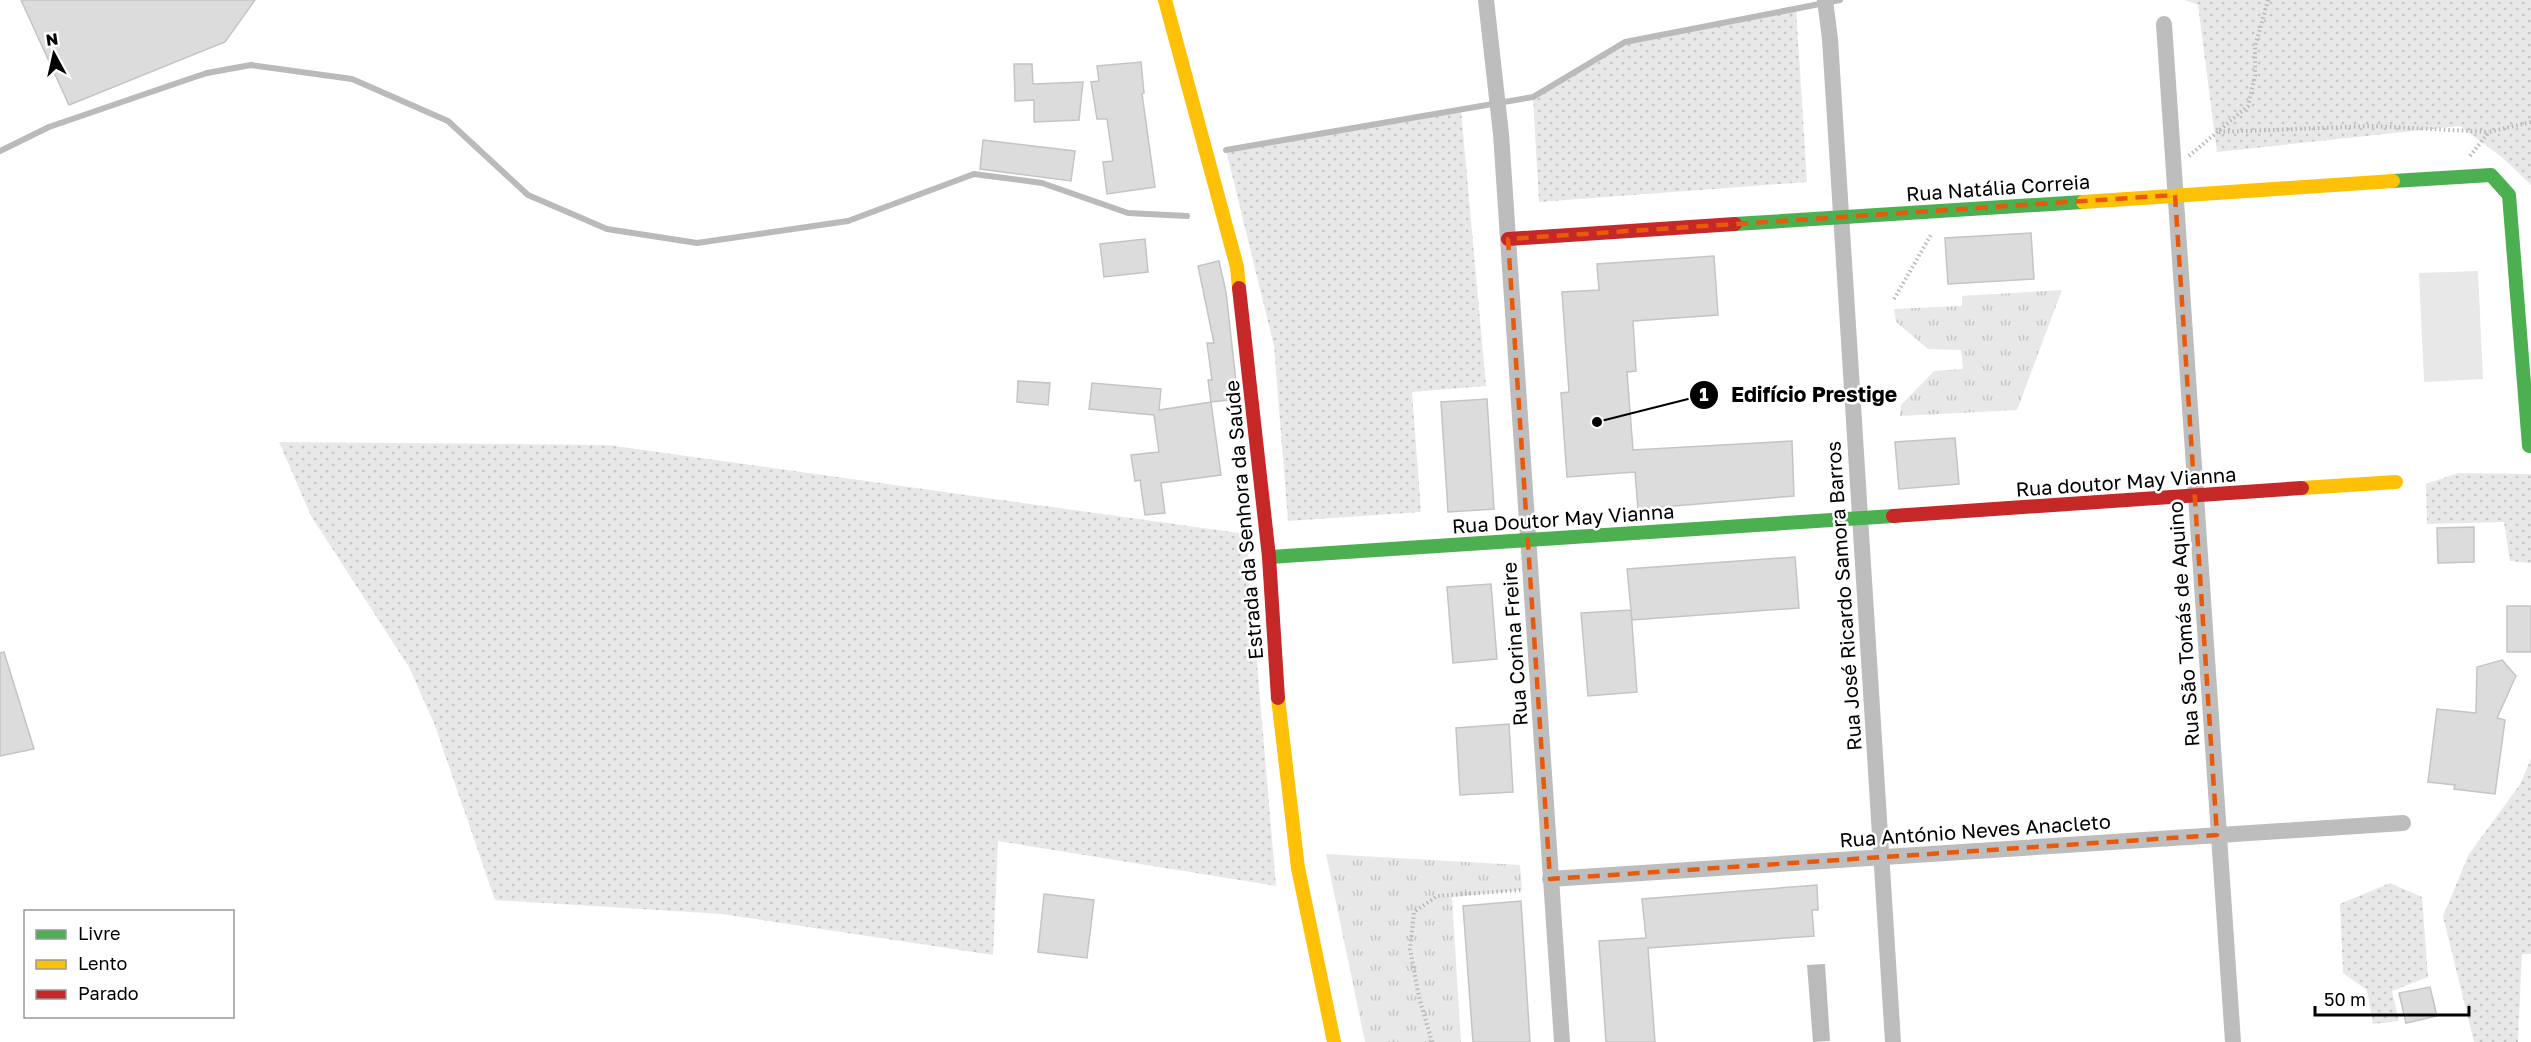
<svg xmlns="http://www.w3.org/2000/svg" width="2531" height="1042" font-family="'Golos Text',sans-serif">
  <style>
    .grass { fill: url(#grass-dots) }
    .park { fill: url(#park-tufts) }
    .pitch { fill: #e8e8e8 }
    .water { fill: #bababa }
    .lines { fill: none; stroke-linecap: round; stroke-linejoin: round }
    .stream { stroke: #bababa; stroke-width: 6 }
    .building { fill: #dcdcdc; stroke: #c4c4c4; stroke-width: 1.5 }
    .path { stroke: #b8b8b8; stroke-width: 4; stroke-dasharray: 1.5 3; stroke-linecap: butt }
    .street { stroke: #bdbdbd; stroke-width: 16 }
    .fast { stroke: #4caf50; stroke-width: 14 }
    .slow { stroke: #ffc107; stroke-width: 14 }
    .jam { stroke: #c62828; stroke-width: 14 }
    .marked { fill: none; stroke: #e8590c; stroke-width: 4.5; stroke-dasharray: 12 8; stroke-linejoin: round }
    .labels { text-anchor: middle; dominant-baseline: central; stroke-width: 5; stroke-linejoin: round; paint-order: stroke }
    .street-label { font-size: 20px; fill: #000; stroke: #fff }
    .leader { fill: none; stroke: #000; stroke-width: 2 }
    .callout-dot { fill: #000; stroke: #fff; stroke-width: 2 }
    .mark-label { font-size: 18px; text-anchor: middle; font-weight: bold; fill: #fff }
    .callout-label { font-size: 21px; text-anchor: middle; font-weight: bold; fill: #000; stroke: #fff; stroke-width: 5; stroke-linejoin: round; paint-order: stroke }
  </style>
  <defs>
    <pattern id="grass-dots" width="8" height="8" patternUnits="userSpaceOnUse" patternTransform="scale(1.5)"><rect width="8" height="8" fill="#e8e8e8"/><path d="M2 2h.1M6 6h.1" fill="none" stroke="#c5c5c5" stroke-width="1.8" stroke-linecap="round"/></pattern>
    <pattern id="park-tufts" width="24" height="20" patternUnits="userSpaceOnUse" patternTransform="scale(1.5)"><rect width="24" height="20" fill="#e8e8e8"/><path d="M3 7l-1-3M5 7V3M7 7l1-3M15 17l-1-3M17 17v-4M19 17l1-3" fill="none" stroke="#c5c5c5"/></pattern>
  </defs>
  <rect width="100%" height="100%" fill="#fff"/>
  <!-- grass -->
  <path class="grass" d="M2185,0H2531V185L2503,158L2460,126L2217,152L2198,5Z
    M1796,8L1807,182L1539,202L1533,97L1625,42Z
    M1461,110L1486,386L1412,392L1421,512L1288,521L1274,346L1226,150Z
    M279,442L607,445L1246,534L1276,886L998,841L993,955L722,914L495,900L434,723L409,667L311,516Z
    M2458,473L2531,474V563L2510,561L2504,522L2427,524L2426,484Z
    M2531,759V954H2522L2518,1042H2474L2443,916L2469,854L2519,786Z
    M2390,883L2422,897L2428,977L2392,991L2399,1021L2373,1024L2367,990L2343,973L2340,904Z"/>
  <!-- park -->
  <path class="park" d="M2062,290L2017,410L1900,416L1901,405L1934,371L1963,369L1961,350L1928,349L1896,322L1894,309L1962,306V296Z
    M1326,854L1520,865L1522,890L1452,897L1461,1042H1365Z"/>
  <!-- pitch -->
  <path class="pitch" d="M2478,271L2483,379L2424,382L2419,273Z"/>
  <!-- water -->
  <path class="water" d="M1825,964L1830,1041L1813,1042L1807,965Z"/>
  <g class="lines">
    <!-- stream -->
    <path class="stream" d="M1226,150L1533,97L1625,42L1840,0
      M0,151L49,127L186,80L207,73L251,65L352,79L448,121L528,195L607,229L697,243L848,221L974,174L1042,183L1128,213L1187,216"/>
  </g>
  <!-- building -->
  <path class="building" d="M21,0H255L225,42L69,105Z
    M1141,62L1144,93L1142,94L1155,187L1107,194L1103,162L1113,161L1107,119H1097L1091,82L1099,81L1097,66Z
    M1014,64H1032L1033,84L1083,82L1079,120L1034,122V100L1015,101Z
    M983,140L1075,151L1071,181L980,169Z
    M2031,233L2034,279L1948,284L1945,238Z
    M1145,239L1148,272L1104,277L1100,244Z
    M1714,256L1718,315L1633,321L1636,371L1627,372L1633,450L1792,441L1794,496L1638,509L1635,472L1567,477L1561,393L1569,392L1562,292L1599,290L1597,264Z
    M1219,261L1226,292L1238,399L1211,402L1221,475L1161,483L1165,513L1145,515L1140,480L1135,481L1131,455L1159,452L1154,415L1089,409L1092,383L1161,389L1159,410L1211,402L1208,380H1212L1207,343H1214L1198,266Z
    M1018,381L1050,383L1048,405L1017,402Z
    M1487,399L1494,509L1448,512L1441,402Z
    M1955,438L1959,484L1899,489L1895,442Z
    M2474,527V562L2438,563L2437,528Z
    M1795,557L1799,608L1632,620L1627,569Z
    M1491,584L1497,659L1453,663L1447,587Z
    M2507,606H2531V652H2507Z
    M1631,610L1637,692L1588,696L1581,613Z
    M4,652L34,749L0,756V653Z
    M2502,660L2516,676L2497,718L2505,720L2495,794L2454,789L2455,785L2428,782L2437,709L2476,713L2477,667Z
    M1509,724L1513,792L1460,795L1456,728Z
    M1817,885L1818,910H1812L1814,936L1648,948L1655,1042H1606L1599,941L1646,938L1642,899Z
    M1044,894L1094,900L1087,958L1038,952Z
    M1521,901L1530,1042H1473L1463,906Z
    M2430,987L2437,1016L2406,1023L2399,993Z"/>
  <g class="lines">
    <!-- path -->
    <path class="path" d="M2219,132L2373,126L2489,132
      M2189,156L2248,106L2255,76V47L2268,0
      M2470,156L2489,132L2531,122
      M1894,299L1932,233
      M1432,1042L1419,997L1410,949L1414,912L1437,896L1522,890"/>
    <!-- street -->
    <path class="street" d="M1486,0L1501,134L1562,1042
      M1825,0L1830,39L1893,1042
      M2164,24L2233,1042
      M1550,879L2403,823"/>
    <!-- fast -->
    <path class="fast" d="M2393,181L2491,175L2509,195L2529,446
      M1735,224L2083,202
      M1269,557L1893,516"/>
    <!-- slow -->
    <path class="slow" d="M1165,0L1237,267L1239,288
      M2083,202L2393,181
      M2302,488L2396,482
      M1278,698L1298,868L1334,1042"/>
    <!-- jam -->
    <path class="jam" d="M1508,239L1735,224
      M1239,288L1269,557L1278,698
      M1893,516L2302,488"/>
  </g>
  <!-- marked area -->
  <path class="marked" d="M2175,195L2217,835L1550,879L1508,239Z"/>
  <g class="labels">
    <!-- street labels -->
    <g class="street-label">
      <text transform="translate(1998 187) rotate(-4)">Rua Natália Correia</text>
      <text transform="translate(2126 481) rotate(-4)">Rua doutor May Vianna</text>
      <text transform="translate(1563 518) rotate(-4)">Rua Doutor May Vianna</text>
      <text transform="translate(1243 520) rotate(-95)">Estrada da Senhora da Saúde</text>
      <text transform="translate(1843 596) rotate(-94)">Rua José Ricardo Samora Barros</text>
      <text transform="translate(2183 624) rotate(-94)">Rua São Tomás de Aquino</text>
      <text transform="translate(1514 644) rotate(-94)">Rua Corina Freire</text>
      <text transform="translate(1975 830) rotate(-4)">Rua António Neves Anacleto</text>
    </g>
  </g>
  <!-- callouts -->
  <path class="leader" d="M1597 422L1704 395"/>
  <g class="callout-dot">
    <circle cx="1597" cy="422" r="6"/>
    <circle cx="1704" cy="395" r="15"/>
  </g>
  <g class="mark-label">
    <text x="1704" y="401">1</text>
  </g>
  <g class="callout-label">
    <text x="1814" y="402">Edifício Prestige</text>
  </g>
  <!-- legend -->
  <rect x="24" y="910" width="210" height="108" fill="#ffffff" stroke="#999999" stroke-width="1.5"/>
  <rect x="36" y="930" width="30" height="9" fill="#4caf50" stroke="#999999" stroke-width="1.5"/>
  <text x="78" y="940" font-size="18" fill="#000000">Livre</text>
  <rect x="36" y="960" width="30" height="9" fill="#ffc107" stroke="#999999" stroke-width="1.5"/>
  <text x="78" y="970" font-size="18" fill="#000000">Lento</text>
  <rect x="36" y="990" width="30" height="9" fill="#c62828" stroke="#999999" stroke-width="1.5"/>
  <text x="78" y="1000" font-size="18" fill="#000000">Parado</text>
  <!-- north arrow -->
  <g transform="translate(54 54) rotate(352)" stroke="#ffffff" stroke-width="4.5" paint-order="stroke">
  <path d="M0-4.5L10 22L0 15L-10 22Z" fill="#000000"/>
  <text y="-9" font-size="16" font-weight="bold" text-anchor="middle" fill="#000000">N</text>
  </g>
  <!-- scale -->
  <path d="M2315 1006v9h154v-9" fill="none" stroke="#000000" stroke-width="3"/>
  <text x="2324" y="1006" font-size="18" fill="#000000" stroke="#ffffff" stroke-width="4.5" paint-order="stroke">50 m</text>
</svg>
